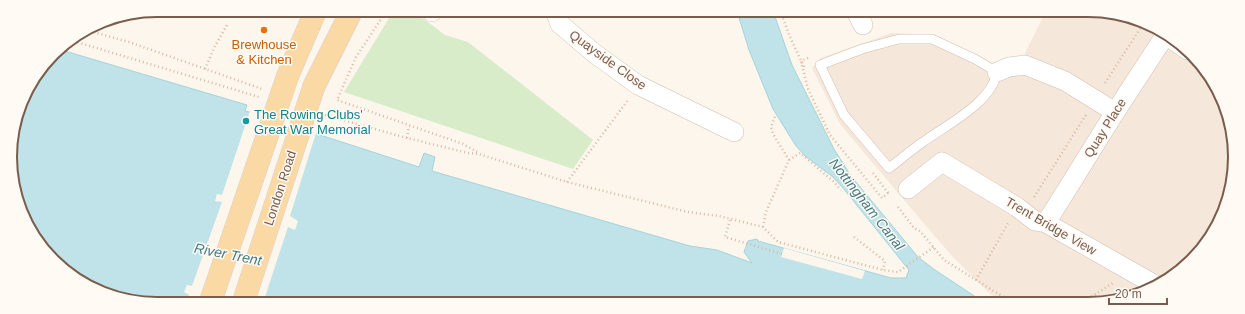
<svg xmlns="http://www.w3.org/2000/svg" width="1245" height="314" font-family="Helvetica,sans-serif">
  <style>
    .residential { fill: #f5e8da }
    .green { fill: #d8ecc9 }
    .water { fill: #bfe3e8; stroke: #a5d3da }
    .pier { fill: #fdf6ec }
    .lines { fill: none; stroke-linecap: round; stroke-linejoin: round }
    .lane-casing { stroke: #d1beb0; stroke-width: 10 }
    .street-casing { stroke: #d1beb0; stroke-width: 20 }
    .primary-casing { stroke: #dad1cd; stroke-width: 23 }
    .path { stroke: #d9b8a5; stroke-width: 2.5; stroke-dasharray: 1 3; stroke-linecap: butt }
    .lane { stroke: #fff; stroke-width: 9 }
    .street { stroke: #fff; stroke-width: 19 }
    .primary { stroke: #fbd9a5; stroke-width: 22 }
    .primary-bridge-casing { stroke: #dad1cd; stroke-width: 23; stroke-linecap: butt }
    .primary-bridge { stroke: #fbd9a5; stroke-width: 22 }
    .food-dot { fill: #e8710a; stroke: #fffaf3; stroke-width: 1.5 }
    .culture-dot { fill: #0f9aa8; stroke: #fffaf3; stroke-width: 1.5 }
    .labels { text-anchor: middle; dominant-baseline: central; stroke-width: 3; stroke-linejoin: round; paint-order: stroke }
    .food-label { font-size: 13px; fill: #c56008; stroke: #fffaf3 }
    .street-label { font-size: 13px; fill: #7a5c4d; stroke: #fffaf3 }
    .culture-label { font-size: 13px; fill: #0d838f; stroke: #fffaf3; text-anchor: start }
    .water-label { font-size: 14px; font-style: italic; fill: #437c86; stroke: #fffaf3 }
    .rim { fill: none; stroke: #7a5c4d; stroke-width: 2 }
  </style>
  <rect width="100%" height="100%" fill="#fdf6ec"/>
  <!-- residential -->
  <path class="residential" d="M1046,11H1107L1162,30L1205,68L1230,119L1234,176L1220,222L1192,261L1153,289L1107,303H1005L991,295L953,257L926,226L840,124L812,68L821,58L891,33L935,35L967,52L997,65L1024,55Z"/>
  <!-- green -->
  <path class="green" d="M394,10H412L445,35L468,42L593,140L573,169L344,92Z"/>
  <!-- water -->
  <path class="water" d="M737,11H773L792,65L834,149L851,176L918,257L935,270L985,303H138L84,284L41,247L18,204L10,147L25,92L58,49L247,105L245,111L249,112L419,167L424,153L435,157L432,171L690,246L717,250L752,263L744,252L748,241L757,239L758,241L891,278H906L909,270L843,188L833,177L805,156L796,146L773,109L749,50Z"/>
  <!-- pier -->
  <path class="pier" d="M250,111L316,133L290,216L298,221L295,230L288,227L263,303H186L189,295L184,292L187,285L192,286L222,202L215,201L217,194L222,195Z
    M784,248L865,271L862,279L781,257Z"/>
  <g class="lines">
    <defs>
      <path id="lane" d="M899,39H932L975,59L997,72C992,103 946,125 923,142C911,150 900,160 889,168L844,115L820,65L862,49Z
        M1163,39L1186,55"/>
      <path id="street" d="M555,11L560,24L594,53L638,85L734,132
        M856,11L863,25
        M432,12L434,10
        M997,72L1009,67L1025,65L1065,81L1115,112
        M908,189L942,162L1017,207L1035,221L1046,223L1157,286
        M1046,223L1112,117L1166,34"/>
      <path id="primary" d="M288,75L316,10
        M314,86L352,10"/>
    </defs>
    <!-- lane casing -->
    <use href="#lane" class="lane-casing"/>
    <!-- street casing -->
    <use href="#street" class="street-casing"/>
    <!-- primary casing -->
    <use href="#primary" class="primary-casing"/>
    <!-- path -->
    <path class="path" d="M387,10L356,57L337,100L463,144L479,153
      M780,11L790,37L805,69
      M86,30L129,42L262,89
      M70,40L259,97
      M808,58L801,61L808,89L830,135L882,198L888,193
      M205,69L214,48L227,25
      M1105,83L1143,24
      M325,115L407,138L468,153L479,154L567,182L688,212L719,216L763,227L778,242L883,270L898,272L934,247
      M407,138L409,126
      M789,160L800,153L833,181L841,190
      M873,173L889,194
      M567,182L628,100
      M1034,197L1086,115
      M898,207L914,228L920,231L944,260L1013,303
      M730,220L725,237L782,254
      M763,227L766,212L789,160L773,134L771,127L776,114
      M854,237L885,261L883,270
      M976,280L1008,223
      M1088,299L1113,283
      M1082,303L1088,299V303"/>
    <!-- lane -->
    <use href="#lane" class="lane"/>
    <!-- street -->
    <use href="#street" class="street"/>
    <!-- primary -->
    <use href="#primary" class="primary"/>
    <defs>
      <path id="primary-bridge" d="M210,303L288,75
        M243,303L314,86"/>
    </defs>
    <!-- primary-bridge casing -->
    <use href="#primary-bridge" class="primary-bridge-casing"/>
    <!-- primary-bridge -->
    <use href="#primary-bridge" class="primary-bridge"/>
  </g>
  <!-- markers -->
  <circle class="food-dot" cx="264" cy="30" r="4"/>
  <circle class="culture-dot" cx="246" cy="121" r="4"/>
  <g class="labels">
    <!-- food labels -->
    <g class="food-label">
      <text x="264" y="44">Brewhouse<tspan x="264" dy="15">&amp; Kitchen</tspan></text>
    </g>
    <!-- street labels -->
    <g class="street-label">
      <text transform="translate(608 60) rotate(36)">Quayside Close</text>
      <text transform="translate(1105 128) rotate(-58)">Quay Place</text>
      <text transform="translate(280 188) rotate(-72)">London Road</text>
      <text transform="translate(1051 226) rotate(30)">Trent Bridge View</text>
    </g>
    <!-- culture labels -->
    <g class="culture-label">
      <text x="254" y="114">The Rowing Clubs'<tspan x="254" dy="15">Great War Memorial</tspan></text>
    </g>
    <!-- water labels -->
    <g class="water-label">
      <text transform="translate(867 204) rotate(52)">Nottingham Canal</text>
      <text transform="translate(228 254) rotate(11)">River Trent</text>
    </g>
  </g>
  <!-- crop -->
  <path d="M0 0H1245V314H0ZM157 17H1088A140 140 0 0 1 1228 157V157A140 140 0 0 1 1088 297H157A140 140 0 0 1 17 157V157A140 140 0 0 1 157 17Z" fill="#fffaf3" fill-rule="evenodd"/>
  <path class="rim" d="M157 17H1088A140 140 0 0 1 1228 157V157A140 140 0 0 1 1088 297H157A140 140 0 0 1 17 157V157A140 140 0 0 1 157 17Z"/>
  <!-- scale -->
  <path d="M1109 298v6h58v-6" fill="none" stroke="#7a5c4d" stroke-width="2"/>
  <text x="1115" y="298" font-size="12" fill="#7a5c4d" stroke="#fffaf3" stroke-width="3" paint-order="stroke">20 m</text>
</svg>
